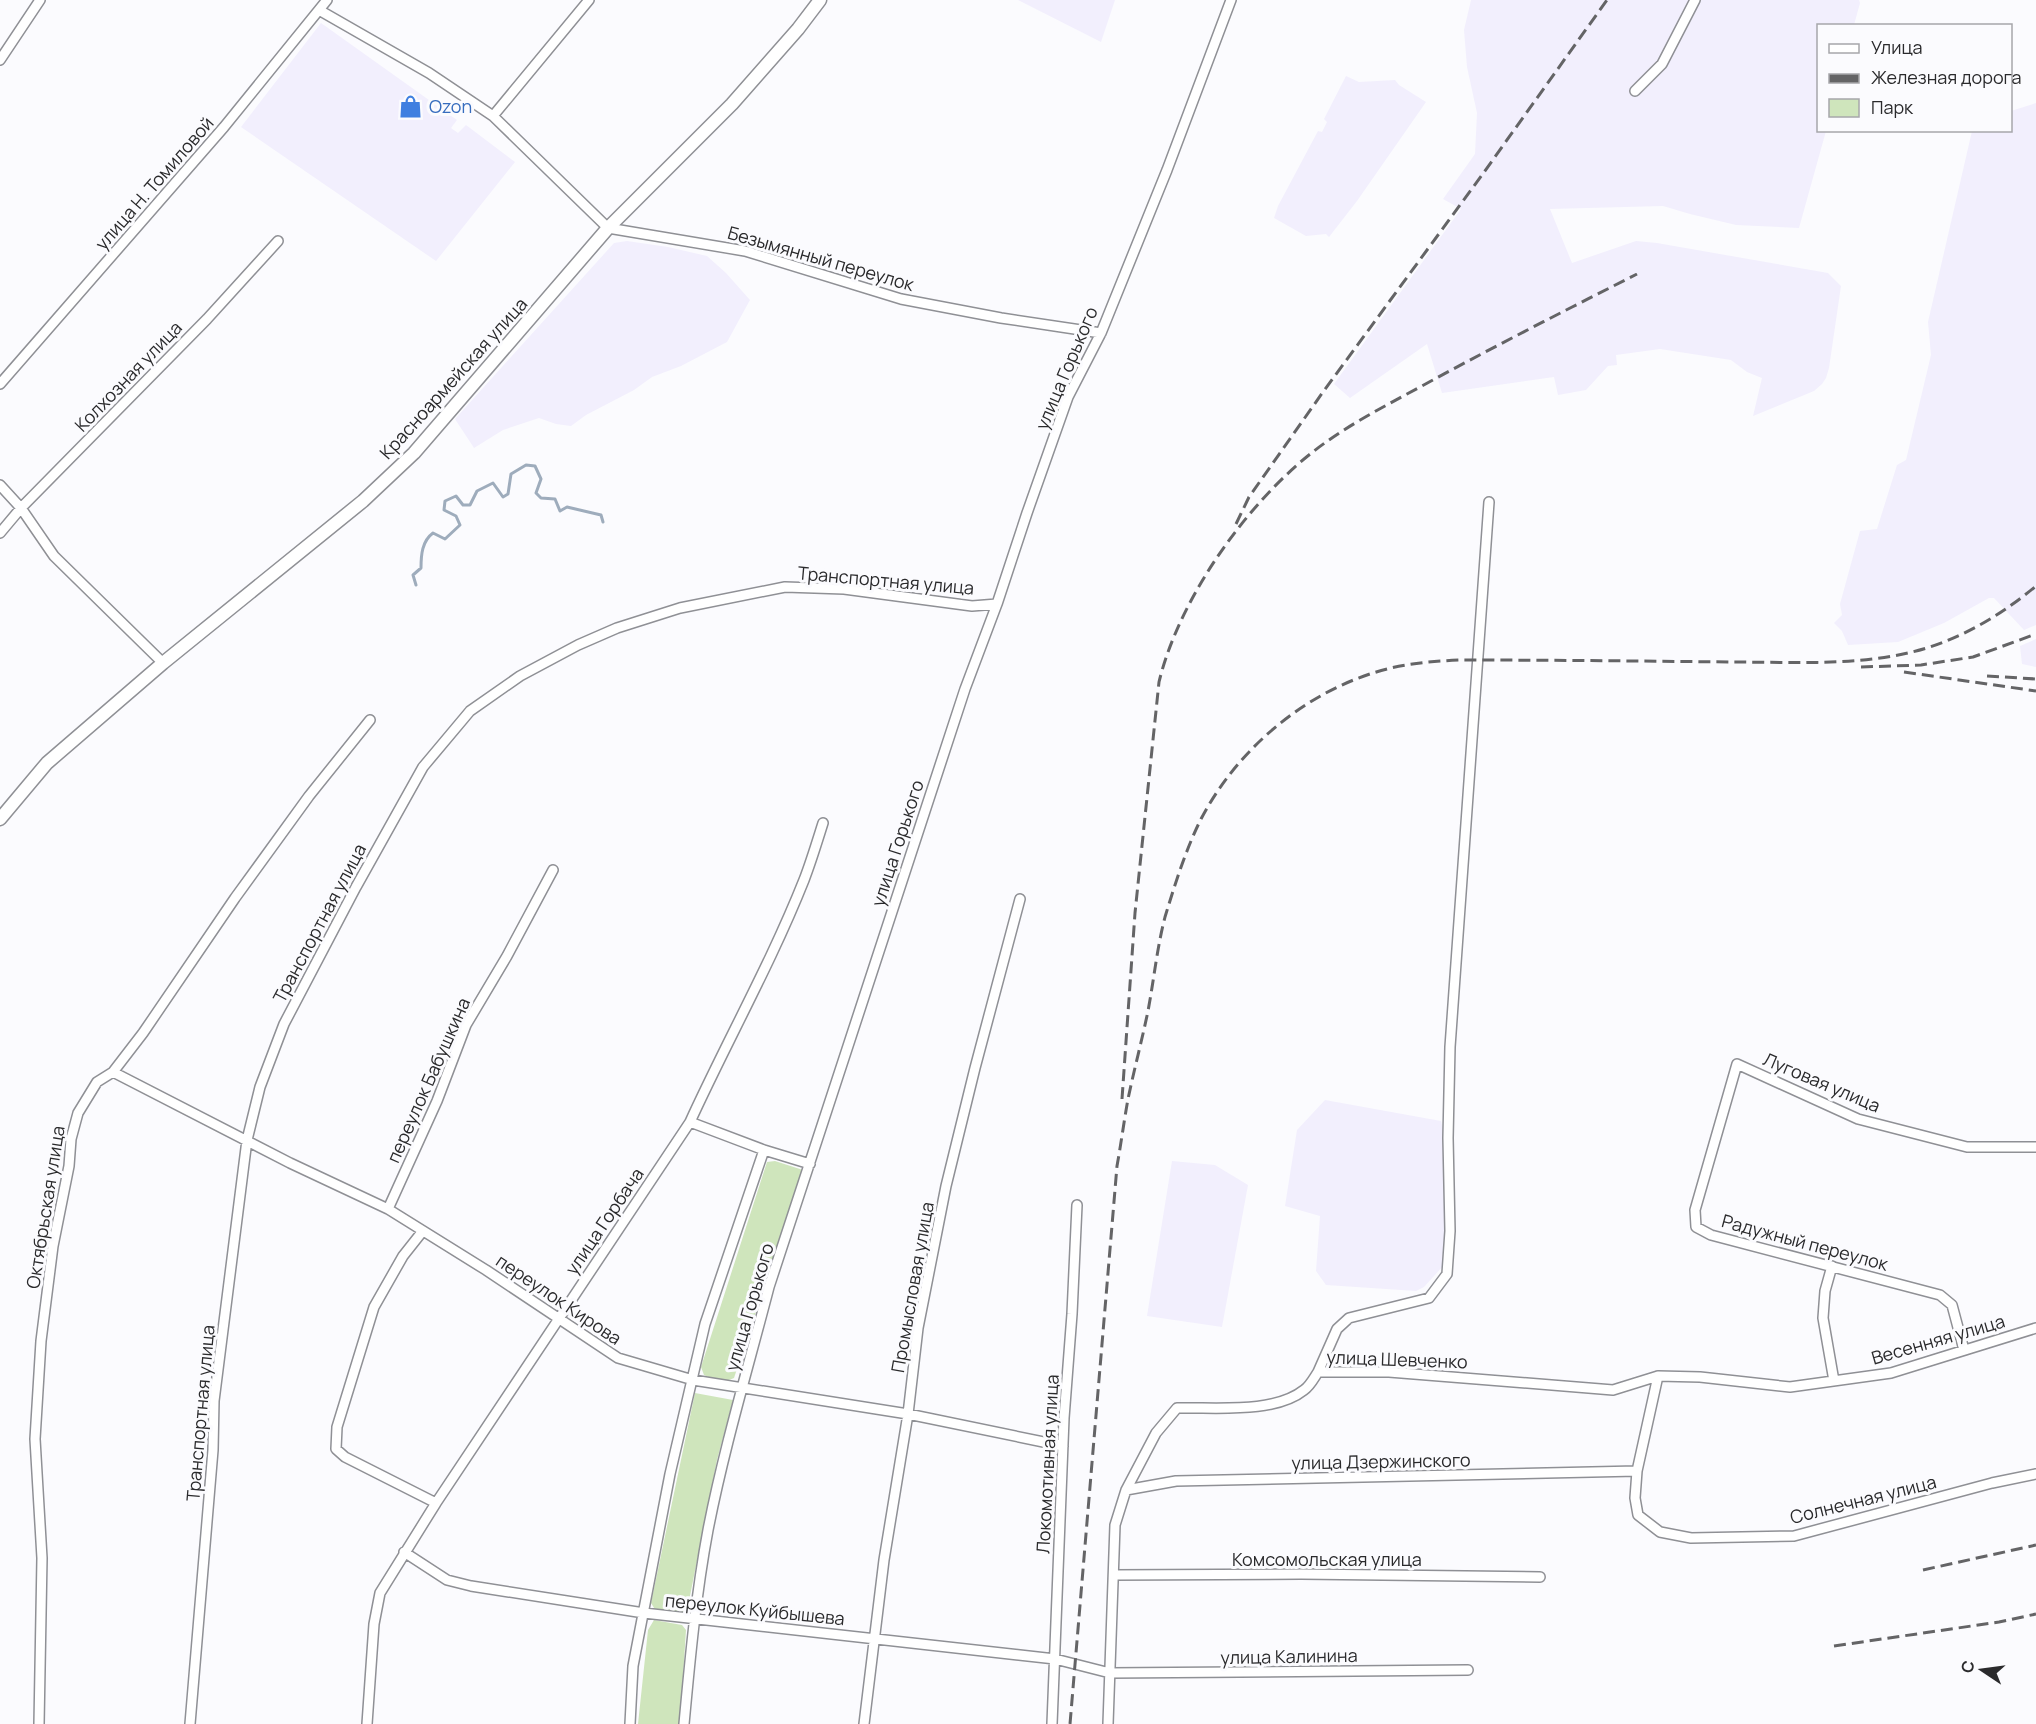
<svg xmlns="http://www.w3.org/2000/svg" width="2036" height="1724" font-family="Manrope,sans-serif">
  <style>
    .industrial { fill: #f2effd }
    .green { fill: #cfe5bc }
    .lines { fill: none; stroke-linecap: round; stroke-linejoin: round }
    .stream { stroke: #9eacbc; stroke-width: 3 }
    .minor-casing { stroke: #8f9095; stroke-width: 12 }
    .major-casing { stroke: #8f9095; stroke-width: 15 }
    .minor { stroke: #fff; stroke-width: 9 }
    .major { stroke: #fff; stroke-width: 12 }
    .rail { stroke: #646466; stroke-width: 3; stroke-dasharray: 12 6; stroke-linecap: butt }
    .labels { text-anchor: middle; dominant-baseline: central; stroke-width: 6; stroke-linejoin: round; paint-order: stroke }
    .shop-label { font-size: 18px; fill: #366cbe; stroke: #fbfbfe; text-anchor: start }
    .street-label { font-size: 18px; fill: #2a2a2c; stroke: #fbfbfe }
  </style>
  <rect width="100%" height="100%" fill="#fbfbfe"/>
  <!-- industrial -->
  <path class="industrial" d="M1018,0H1115L1101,42Z
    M1471,0H1859L1860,3L1854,25L1818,26V130L1826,131L1799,228L1736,225L1690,214L1663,206L1550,209L1572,263L1636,241L1657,243L1828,273L1841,286L1829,368L1826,378L1822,384L1814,391L1753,416L1762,378L1747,372L1731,360L1660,349L1616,355L1617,365L1608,366L1586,390L1558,395L1554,377L1442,393L1427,344L1350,398L1334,384L1461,209L1443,199L1475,154L1477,113L1467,67L1464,30Z
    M321,23L457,120L451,128L458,133L466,125L515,162L436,261L241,127Z
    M1346,76L1359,82L1395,80L1399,85L1426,102L1357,201L1329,237L1326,234L1306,236L1274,218L1278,206L1318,131L1322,132L1327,122L1324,119Z
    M2036,103V625L2024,630L1994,598H1989L1944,623L1898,642L1848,645L1842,631L1834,623L1842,615L1840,604L1860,531L1877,529L1897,465L1906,460L1931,355L1928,322L1972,131L2010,130L2011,111Z
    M627,241L668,247L707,256L726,273L750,300L727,342L681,366L652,377L634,390L586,415L571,426L556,424L539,418L503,430L474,448L455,419L614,243Z
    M2036,639V667L2022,664L2020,646Z
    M1325,1100L1441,1121L1444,1133V1265L1424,1287L1416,1291L1326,1285L1316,1271L1320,1216L1285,1206L1297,1130Z
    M1172,1161L1215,1165L1248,1185L1222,1327L1147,1316Z"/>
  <!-- green -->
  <path class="green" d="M775,1161L803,1170L734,1378C723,1383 715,1380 704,1375L701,1367L767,1162Z
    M695,1393L733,1400L717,1460L687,1611L682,1614L656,1611L651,1603Z
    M654,1620L682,1625L686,1630L680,1724H638L648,1630Z"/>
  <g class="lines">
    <!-- stream -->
    <path class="stream" d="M416,585L413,575L421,568C421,555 422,541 433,533L445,539L460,525L456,516L444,510L445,501L456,496L463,505H470L477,491L493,483L503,497L508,494L511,474L526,465L535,466L541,479L536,493L541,498L555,499L560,511L567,507L601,515L603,522"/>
    <defs>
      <path id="minor" d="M319,10L429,73L493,116L608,228L745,251L901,299L1001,318L1101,333
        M0,60L40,0
        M1635,91L1662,64L1695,0
        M493,116L589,0
        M0,384L224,127L327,0
        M0,485L21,508L54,556L163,663
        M0,533L21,508L207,319L278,241
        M113,1072L290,1163L388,1209L486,1270L618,1358L693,1380L908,1414L1063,1446
        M690,1122L764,1150L810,1164
        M388,1209L437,1101L466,1025L507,956L553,870
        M422,1232L403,1256L374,1307L337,1427L336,1449L345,1457L436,1503
        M1832,1266L1825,1291L1823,1318L1834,1381
        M2036,1328L1891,1373L1790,1387L1700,1377L1658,1376L1637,1471L1635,1498L1638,1515L1660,1532L1691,1538L1794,1536L1992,1483L2036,1474
        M1964,1350L1952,1305L1940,1295L1711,1235L1696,1227L1695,1210L1737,1064L1858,1119L1967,1147H2036
        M1318,1372L1337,1329L1349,1318L1429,1298L1447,1274L1450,1231L1448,1138L1450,1047L1489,502
        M1126,1490L1176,1481L1637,1471
        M404,1552L447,1580L471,1586L644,1613L1055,1659L1110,1673L1468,1670
        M1114,1575L1301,1574L1540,1577
        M39,1724L42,1558L35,1439L41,1341L53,1246L69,1166L71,1139L78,1113L97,1082L113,1072L143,1033L235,898L309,796L370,720
        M190,1724L213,1450L214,1401L247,1140L260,1087L284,1024L356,887L423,767L470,711L520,676L578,645L617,628L680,608L785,587L844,589L972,606L997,604
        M367,1724L374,1624L380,1593L436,1503L690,1122C727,1041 771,963 804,880C811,862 817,842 823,823
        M630,1724L633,1666L670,1474L705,1324L764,1150
        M684,1724C690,1659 696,1594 708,1530C724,1448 748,1368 769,1287L965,689L997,604L1027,513L1068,397L1101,333L1167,170L1231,0
        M864,1724L884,1560L908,1414L918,1328L946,1186L975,1068L1020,899
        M1052,1724L1064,1418L1072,1314L1077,1205
        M1108,1724L1115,1525L1126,1490L1156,1433L1177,1408C1215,1407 1274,1414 1304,1390C1310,1386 1314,1378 1318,1372H1389L1613,1390L1658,1376"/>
      <path id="major" d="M0,819L47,763L163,663L363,501L414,453L608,228L732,104L798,29L820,0"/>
    </defs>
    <!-- minor casing -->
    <use href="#minor" class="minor-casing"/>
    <!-- major casing -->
    <use href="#major" class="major-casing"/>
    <!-- minor -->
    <use href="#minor" class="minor"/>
    <!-- major -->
    <use href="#major" class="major"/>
    <!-- rail -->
    <path class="rail" d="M1236,524L1249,497L1323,392L1482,175L1607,0
      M1861,667L1921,665L1973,657L2036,634
      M1904,672L2036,691
      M1987,676L2036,679
      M1122,1099L1135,913L1159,682C1179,599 1246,504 1314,451C1350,423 1391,403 1431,381C1499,344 1568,309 1637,274
      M1923,1570L2036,1545
      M1834,1646L1999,1622L2036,1614
      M1070,1724L1117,1166C1121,1144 1124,1121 1128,1099C1134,1070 1142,1040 1148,1011C1154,979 1157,948 1165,917C1175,884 1186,849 1201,819C1239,746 1311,687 1391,668C1413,663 1436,661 1459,660C1550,660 1641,661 1732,662C1797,662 1867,667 1930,647C1969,634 2005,612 2036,586"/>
  </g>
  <!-- icons -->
  <defs>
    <symbol id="shop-bare" viewBox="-9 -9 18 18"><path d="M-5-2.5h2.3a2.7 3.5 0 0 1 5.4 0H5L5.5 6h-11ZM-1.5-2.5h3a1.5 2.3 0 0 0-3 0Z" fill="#3f7fe0" stroke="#fbfbfe" stroke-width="2.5" paint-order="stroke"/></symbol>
  </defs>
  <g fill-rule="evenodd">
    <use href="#shop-bare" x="394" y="90" width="33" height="33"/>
  </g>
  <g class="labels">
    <!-- shop labels -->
    <g class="shop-label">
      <text x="429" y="106">Ozon</text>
    </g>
    <!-- street labels -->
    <g class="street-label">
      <text transform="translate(154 183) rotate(-49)">улица Н. Томиловой</text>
      <text transform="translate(821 258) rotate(16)">Безымянный переулок</text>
      <text transform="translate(1066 368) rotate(-67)">улица Горького</text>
      <text transform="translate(128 376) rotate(-46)">Колхозная улица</text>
      <text transform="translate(453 378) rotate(-48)">Красноармейская улица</text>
      <text transform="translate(886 580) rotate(5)">Транспортная улица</text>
      <text transform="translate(897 843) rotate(-72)">улица Горького</text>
      <text transform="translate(319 923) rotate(-62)">Транспортная улица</text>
      <text transform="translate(428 1080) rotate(-66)">переулок Бабушкина</text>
      <text transform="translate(1822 1082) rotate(23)">Луговая улица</text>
      <text transform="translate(45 1207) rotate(-81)">Октябрьская улица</text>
      <text transform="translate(604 1221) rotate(-56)">улица Горбача</text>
      <text transform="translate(1805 1242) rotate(15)">Радужный переулок</text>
      <text transform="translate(912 1287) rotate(-80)">Промысловая улица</text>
      <text transform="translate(559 1299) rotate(34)">переулок Кирова</text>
      <text transform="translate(749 1307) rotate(-74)">улица Горького</text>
      <text transform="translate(1938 1339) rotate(-16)">Весенняя улица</text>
      <text transform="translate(1397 1359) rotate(2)">улица Шевченко</text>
      <text transform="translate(200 1413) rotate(-85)">Транспортная улица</text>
      <text transform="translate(1381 1461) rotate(-1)">улица Дзержинского</text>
      <text transform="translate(1047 1464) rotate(-87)">Локомотивная улица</text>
      <text transform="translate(1863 1499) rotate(-14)">Солнечная улица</text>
      <text x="1327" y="1559">Комсомольская улица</text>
      <text transform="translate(755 1609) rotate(6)">переулок Куйбышева</text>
      <text transform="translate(1289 1656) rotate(-1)">улица Калинина</text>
    </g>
  </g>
  <!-- legend -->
  <rect x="1817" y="24" width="195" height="108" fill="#fbfbfe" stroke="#a7a7aa" stroke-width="1.5"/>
  <rect x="1829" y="44" width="30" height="9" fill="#ffffff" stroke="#a7a7aa" stroke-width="1.5"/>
  <text x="1871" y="54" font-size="18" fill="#2a2a2c">Улица</text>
  <rect x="1829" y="74" width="30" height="9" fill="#646466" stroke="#a7a7aa" stroke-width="1.5"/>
  <text x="1871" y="84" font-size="18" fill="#2a2a2c">Железная дорога</text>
  <rect x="1829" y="99" width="30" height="18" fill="#cfe5bc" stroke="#a7a7aa" stroke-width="1.5"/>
  <text x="1871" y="114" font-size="18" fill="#2a2a2c">Парк</text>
  <!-- north arrow -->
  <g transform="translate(1982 1670) rotate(283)" stroke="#fbfbfe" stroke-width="4.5" paint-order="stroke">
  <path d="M0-4.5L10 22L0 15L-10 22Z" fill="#2a2a2c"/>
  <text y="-9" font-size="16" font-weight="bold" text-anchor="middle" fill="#2a2a2c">С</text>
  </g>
</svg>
